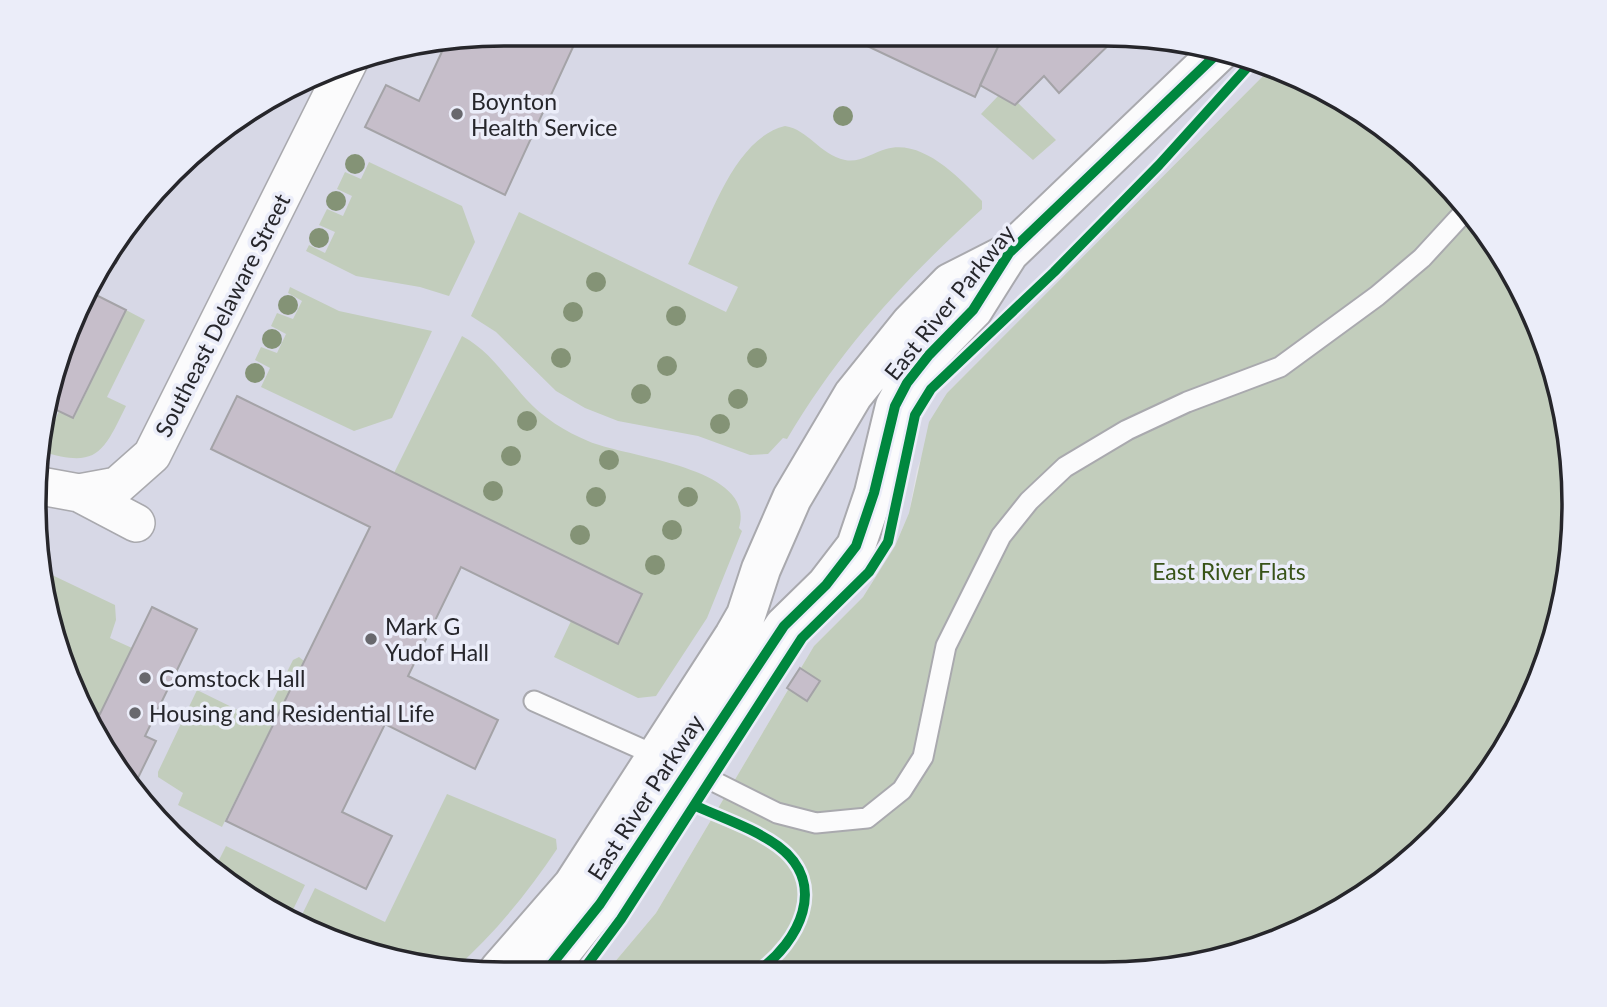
<svg xmlns="http://www.w3.org/2000/svg" width="1607" height="1007" font-family="Lato,sans-serif">
  <style>
    .built { fill: #d7d8e6 }
    .green { fill: #c2cdbc }
    .building { fill: #c6beca; stroke: #a4a3a7; stroke-width: 2 }
    .lines { fill: none; stroke-linecap: round; stroke-linejoin: round }
    .lane-casing { stroke: #a9a9ae; stroke-width: 23 }
    .street-casing { stroke: #a9a9ae; stroke-width: 40 }
    .secondary-casing { stroke: #a9a9ae; stroke-width: 42 }
    .lane { stroke: #fbfbfc; stroke-width: 19 }
    .street { stroke: #fbfbfc; stroke-width: 37 }
    .secondary { stroke: #fbfbfc; stroke-width: 38 }
    .cycleway-casing { stroke: #ebedf9; stroke-width: 15 }
    .cycleway { stroke: #00873e; stroke-width: 10 }
    .tree { fill: #849376 }
    .poi-dot { fill: #68686d; stroke: #ebedf9; stroke-width: 2.5 }
    .labels { text-anchor: middle; dominant-baseline: central; stroke-width: 7; stroke-linejoin: round; paint-order: stroke }
    .poi-label { font-size: 23px; fill: #26262b; stroke: #ebedf9; text-anchor: start }
    .street-label { font-size: 23px; fill: #26262b; stroke: #ebedf9 }
    .park-label { font-size: 23px; fill: #385318; stroke: #ebedf9 }
    .rim { fill: none; stroke: #26262b; stroke-width: 3.5 }
  </style>
  <rect width="100%" height="100%" fill="#e2e2e8"/>
  <!-- built -->
  <path class="built" d="M504,33L1164,37L1273,66L947,393L917,469L909,513L895,546L863,597L814,646L656,913L608,970H443L323,938L217,876L112,764L49,626L34,473L58,352L130,218L242,113L353,58Z"/>
  <!-- green -->
  <path class="green" d="M1273,66L1283,69L1390,131L1457,194L1511,269L1549,353L1570,443L1573,535L1558,626L1525,712L1476,790L1413,857L1338,911L1254,949L1135,973L608,970L656,913L814,646L863,597L895,546L909,513L929,422L947,393Z
    M999,95L1014,105L1017,102L1056,140L1033,160L981,114Z
    M785,126C809,130 819,154 845,160C860,163 872,153 886,149C923,139 958,177 982,201V209C904,280 841,348 787,439L783,438L768,454L750,455L698,436L618,421L585,408L556,391L496,332L471,316L519,212L726,312L738,287L688,264C709,221 734,138 785,126Z
    M369,162L462,206L475,242L449,296L420,287L356,276L306,251L309,245L325,253L335,232L319,225L327,209L343,216L352,196L337,189L345,172L361,179Z
    M290,287L339,311L432,331L392,418L354,431L261,387L270,368L255,360L261,347L277,353L286,334L271,326L277,313L293,319L302,301L288,293Z
    M126,310L145,320L107,397L126,406C103,453 97,469 41,451L59,411L74,418Z
    M462,336C490,351 505,376 526,399C542,417 566,432 588,441C626,458 757,466 739,528L742,531L707,618L656,696L638,698L554,657L571,621L618,644L642,594L394,473Z
    M52,575L115,605L116,620L110,638L132,648L100,714L87,708L49,626L45,576Z
    M299,657L304,661L222,827L178,805L183,793L158,777V772L197,690L252,717L265,716L293,660Z
    M447,794L556,839L557,849C527,894 494,934 454,970H443L323,938L298,923L315,888L385,922Z
    M226,846L305,885L289,918L213,872Z"/>
  <!-- building -->
  <path class="building" d="M504,33L579,34L505,195L365,127L386,85L419,101L446,43Z
    M844,35L1003,36L975,97Z
    M1003,36L1117,37L1059,93L1044,76L1015,105L980,85Z
    M119,239L126,243L116,263L110,260L94,294L126,310L73,418L48,406L58,352Z
    M237,396L642,594L618,644L461,567L408,676L498,720L475,769L385,724L342,812L392,836L366,889L226,821L370,527L211,449Z
    M152,607L197,629L145,736L156,741L134,786L112,764L87,708L100,714Z
    M800,668L820,681L807,701L787,688Z"/>
  <g class="lines">
    <defs>
      <path id="lane" d="M534,701L711,780L777,813L816,823L867,818L902,790L923,757L946,646L1001,536L1029,501L1065,467L1127,430L1187,402L1280,367L1377,296L1422,258L1468,208"/>
      <path id="street" d="M35,485L79,493L117,486L152,455L350,59
        M79,493L136,523"/>
      <path id="secondary" d="M499,970L573,885L734,636L746,615L761,569L792,498L853,395L911,323L950,283L1007,254
        M547,970L600,904L784,626L826,585L856,546L874,493L895,406L907,383L929,355L973,310L1009,253L1219,52"/>
    </defs>
    <!-- lane casing -->
    <use href="#lane" class="lane-casing"/>
    <!-- street casing -->
    <use href="#street" class="street-casing"/>
    <!-- secondary casing -->
    <use href="#secondary" class="secondary-casing"/>
    <!-- lane -->
    <use href="#lane" class="lane"/>
    <!-- street -->
    <use href="#street" class="street"/>
    <!-- secondary -->
    <use href="#secondary" class="secondary"/>
    <defs>
      <path id="cycleway" d="M696,806C722,818 755,829 778,846C829,884 799,942 758,971
        M547,970L600,904L784,626L826,585L856,546L874,493L895,406L907,383L929,355L973,310L1009,253L1219,52
        M583,970L621,919L802,638L869,572L888,542L915,415L931,389L1054,272L1159,165L1253,61"/>
    </defs>
    <!-- cycleway casing -->
    <use href="#cycleway" class="cycleway-casing"/>
    <!-- cycleway -->
    <use href="#cycleway" class="cycleway"/>
  </g>
  <!-- trees -->
  <g class="tree">
    <circle cx="843" cy="116" r="10"/>
    <circle cx="355" cy="164" r="10"/>
    <circle cx="336" cy="201" r="10"/>
    <circle cx="319" cy="238" r="10"/>
    <circle cx="596" cy="282" r="10"/>
    <circle cx="288" cy="305" r="10"/>
    <circle cx="573" cy="312" r="10"/>
    <circle cx="676" cy="316" r="10"/>
    <circle cx="272" cy="339" r="10"/>
    <circle cx="561" cy="358" r="10"/>
    <circle cx="757" cy="358" r="10"/>
    <circle cx="667" cy="366" r="10"/>
    <circle cx="255" cy="373" r="10"/>
    <circle cx="641" cy="394" r="10"/>
    <circle cx="738" cy="399" r="10"/>
    <circle cx="527" cy="421" r="10"/>
    <circle cx="720" cy="424" r="10"/>
    <circle cx="511" cy="456" r="10"/>
    <circle cx="609" cy="460" r="10"/>
    <circle cx="493" cy="491" r="10"/>
    <circle cx="596" cy="497" r="10"/>
    <circle cx="688" cy="497" r="10"/>
    <circle cx="672" cy="530" r="10"/>
    <circle cx="580" cy="535" r="10"/>
    <circle cx="655" cy="565" r="10"/>
  </g>
  <!-- markers -->
  <g class="poi-dot">
    <circle cx="457" cy="114" r="7"/>
    <circle cx="371" cy="639" r="7"/>
    <circle cx="145" cy="678" r="7"/>
    <circle cx="135" cy="713" r="7"/>
  </g>
  <g class="labels">
    <!-- poi labels -->
    <g class="poi-label">
      <text x="471" y="101">Boynton<tspan x="471" dy="26">Health Service</tspan></text>
      <text x="385" y="626">Mark G<tspan x="385" dy="26">Yudof Hall</tspan></text>
      <text x="159" y="678">Comstock Hall</text>
      <text x="149" y="713">Housing and Residential Life</text>
    </g>
    <!-- street labels -->
    <g class="street-label">
      <text transform="translate(949 302) rotate(-51)">East River Parkway</text>
      <text transform="translate(222 315) rotate(-63)">Southeast Delaware Street</text>
      <text transform="translate(645 797) rotate(-57)">East River Parkway</text>
    </g>
    <!-- park labels -->
    <g class="park-label">
      <text x="1229" y="571">East River Flats</text>
    </g>
  </g>
  <!-- crop -->
  <path d="M0 0H1607V1007H0ZM504 46H1104A458 458 0 0 1 1562 504V504A458 458 0 0 1 1104 962H504A458 458 0 0 1 46 504V504A458 458 0 0 1 504 46Z" fill="#ebedf9" fill-rule="evenodd"/>
  <path class="rim" d="M504 46H1104A458 458 0 0 1 1562 504V504A458 458 0 0 1 1104 962H504A458 458 0 0 1 46 504V504A458 458 0 0 1 504 46Z"/>
</svg>
